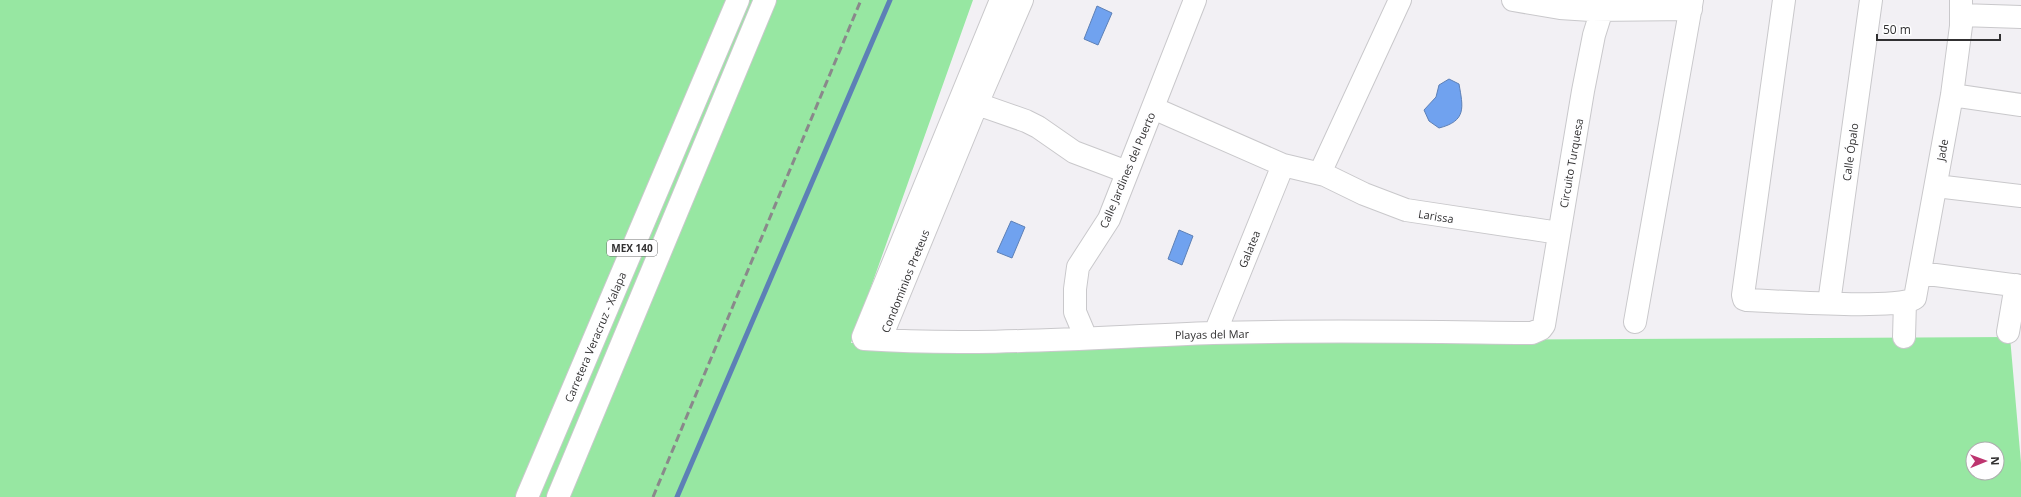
<svg xmlns="http://www.w3.org/2000/svg" width="2021" height="497" font-family="'Open Sans',sans-serif">
  <style>
    .green { fill: #97e7a2; fill-rule: evenodd }
    .water { fill: #70a2ef; stroke: #5d80b6 }
    .lines { fill: none; stroke-linecap: round; stroke-linejoin: round }
    .stream { stroke: #5d80b6; stroke-width: 5 }
    .minor-casing { stroke: #c9c8cb; stroke-width: 24 }
    .major-casing { stroke: #c9c8cb; stroke-width: 24 }
    .minor { stroke: #fff; stroke-width: 22 }
    .major { stroke: #fff; stroke-width: 22 }
    .rail { stroke: #8a888b; stroke-width: 3; stroke-dasharray: 8 4; stroke-linecap: butt }
    .labels { text-anchor: middle; dominant-baseline: central; stroke-width: 4; stroke-linejoin: round; paint-order: stroke }
    .shield { fill: #fefeff; stroke: #6e6e6f; stroke-width: 1 }
    .shield-label { font-size: 10px; font-weight: bold; fill: #313031 }
    .street-label { font-size: 11px; fill: #313031; stroke: #fefeff }
  </style>
  <rect width="100%" height="100%" fill="#f2f0f4"/>
  <!-- green -->
  <path class="green" d="M0,0H973L851,343L2010,337L2021,463V497H0ZM1973,449H1997V473H1973Z"/>
  <!-- water -->
  <path class="water" d="M1097,6L1112,13L1098,45L1084,39Z
    M1449,79L1459,84C1463,107 1467,121 1439,128L1429,121L1424,110L1436,97L1439,85Z
    M1011,221L1025,227L1012,258L997,252Z
    M1179,230L1193,236L1182,265L1168,259Z"/>
  <g class="lines">
    <!-- stream -->
    <path class="stream" d="M677,497L890,0"/>
    <defs>
      <path id="minor" d="M1001,0L863,337L864,339C981,347 1097,337 1213,333C1319,330 1426,332 1532,333L1541,329L1544,325L1583,91L1594,35L1605,0
        M1513,0L1560,8L1591,10L1691,9
        M1784,0L1743,295L1744,299L1747,300C1772,301 1903,310 1915,298L1952,95L1961,26V0
        M1961,15L2021,17
        M1952,95L2021,105
        M963,99L1026,121L1038,127L1074,152L1127,172
        M1153,108L1283,165L1325,175L1364,194L1406,210L1559,233
        M1320,173L1400,0
        M1936,186L2021,196
        M1920,273L2021,286
        M1829,303L1871,0
        M1635,322L1692,0
        M2008,332L2016,285
        M1215,333L1283,165
        M1904,337L1905,302
        M1086,338L1075,312V289L1078,267L1109,219L1195,0
        M880,340L977,104L1022,0"/>
      <path id="major" d="M527,497L738,0
        M558,497L765,0"/>
    </defs>
    <!-- minor casing -->
    <use href="#minor" class="minor-casing"/>
    <!-- major casing -->
    <use href="#major" class="major-casing"/>
    <!-- minor -->
    <use href="#minor" class="minor"/>
    <!-- major -->
    <use href="#major" class="major"/>
    <!-- rail -->
    <path class="rail" d="M653,497L861,0"/>
  </g>
  <g class="labels">
    <!-- shield labels -->
    <rect class="shield" x="607" y="240" width="50" height="16" rx="3"/>
    <g class="shield-label">
      <text x="632" y="248">MEX 140</text>
    </g>
    <!-- street labels -->
    <g class="street-label">
      <text transform="translate(1942 150) rotate(-80)">Jade</text>
      <text transform="translate(1850 152) rotate(-82)">Calle Ópalo</text>
      <text transform="translate(1571 163) rotate(-80)">Circuito Turquesa</text>
      <text transform="translate(1127 170) rotate(-67)">Calle Jardines del Puerto</text>
      <text transform="translate(1436 216) rotate(9)">Larissa</text>
      <text transform="translate(1249 249) rotate(-68)">Galatea</text>
      <text transform="translate(905 281) rotate(-68)">Condominios Preteus</text>
      <text transform="translate(1212 334) rotate(-1)">Playas del Mar</text>
      <text transform="translate(595 337) rotate(-67)">Carretera Veracruz - Xalapa</text>
    </g>
  </g>
  <!-- north arrow -->
  <g transform="translate(1985 461) rotate(89)"><circle r="19" fill="#fefeff" stroke="#acacad"/>
  <path d="M0-3L7 15L0 10L-7 15Z" fill="#bd346f"/>
  <text y="-6" font-size="11" font-weight="bold" text-anchor="middle" fill="#313031">N</text>
  </g>
  <!-- scale -->
  <path d="M1877 34v6h123v-6" fill="none" stroke="#313031" stroke-width="2"/>
  <text x="1883" y="34" font-size="12" fill="#313031" stroke="#fefeff" stroke-width="3" paint-order="stroke">50 m</text>
</svg>
